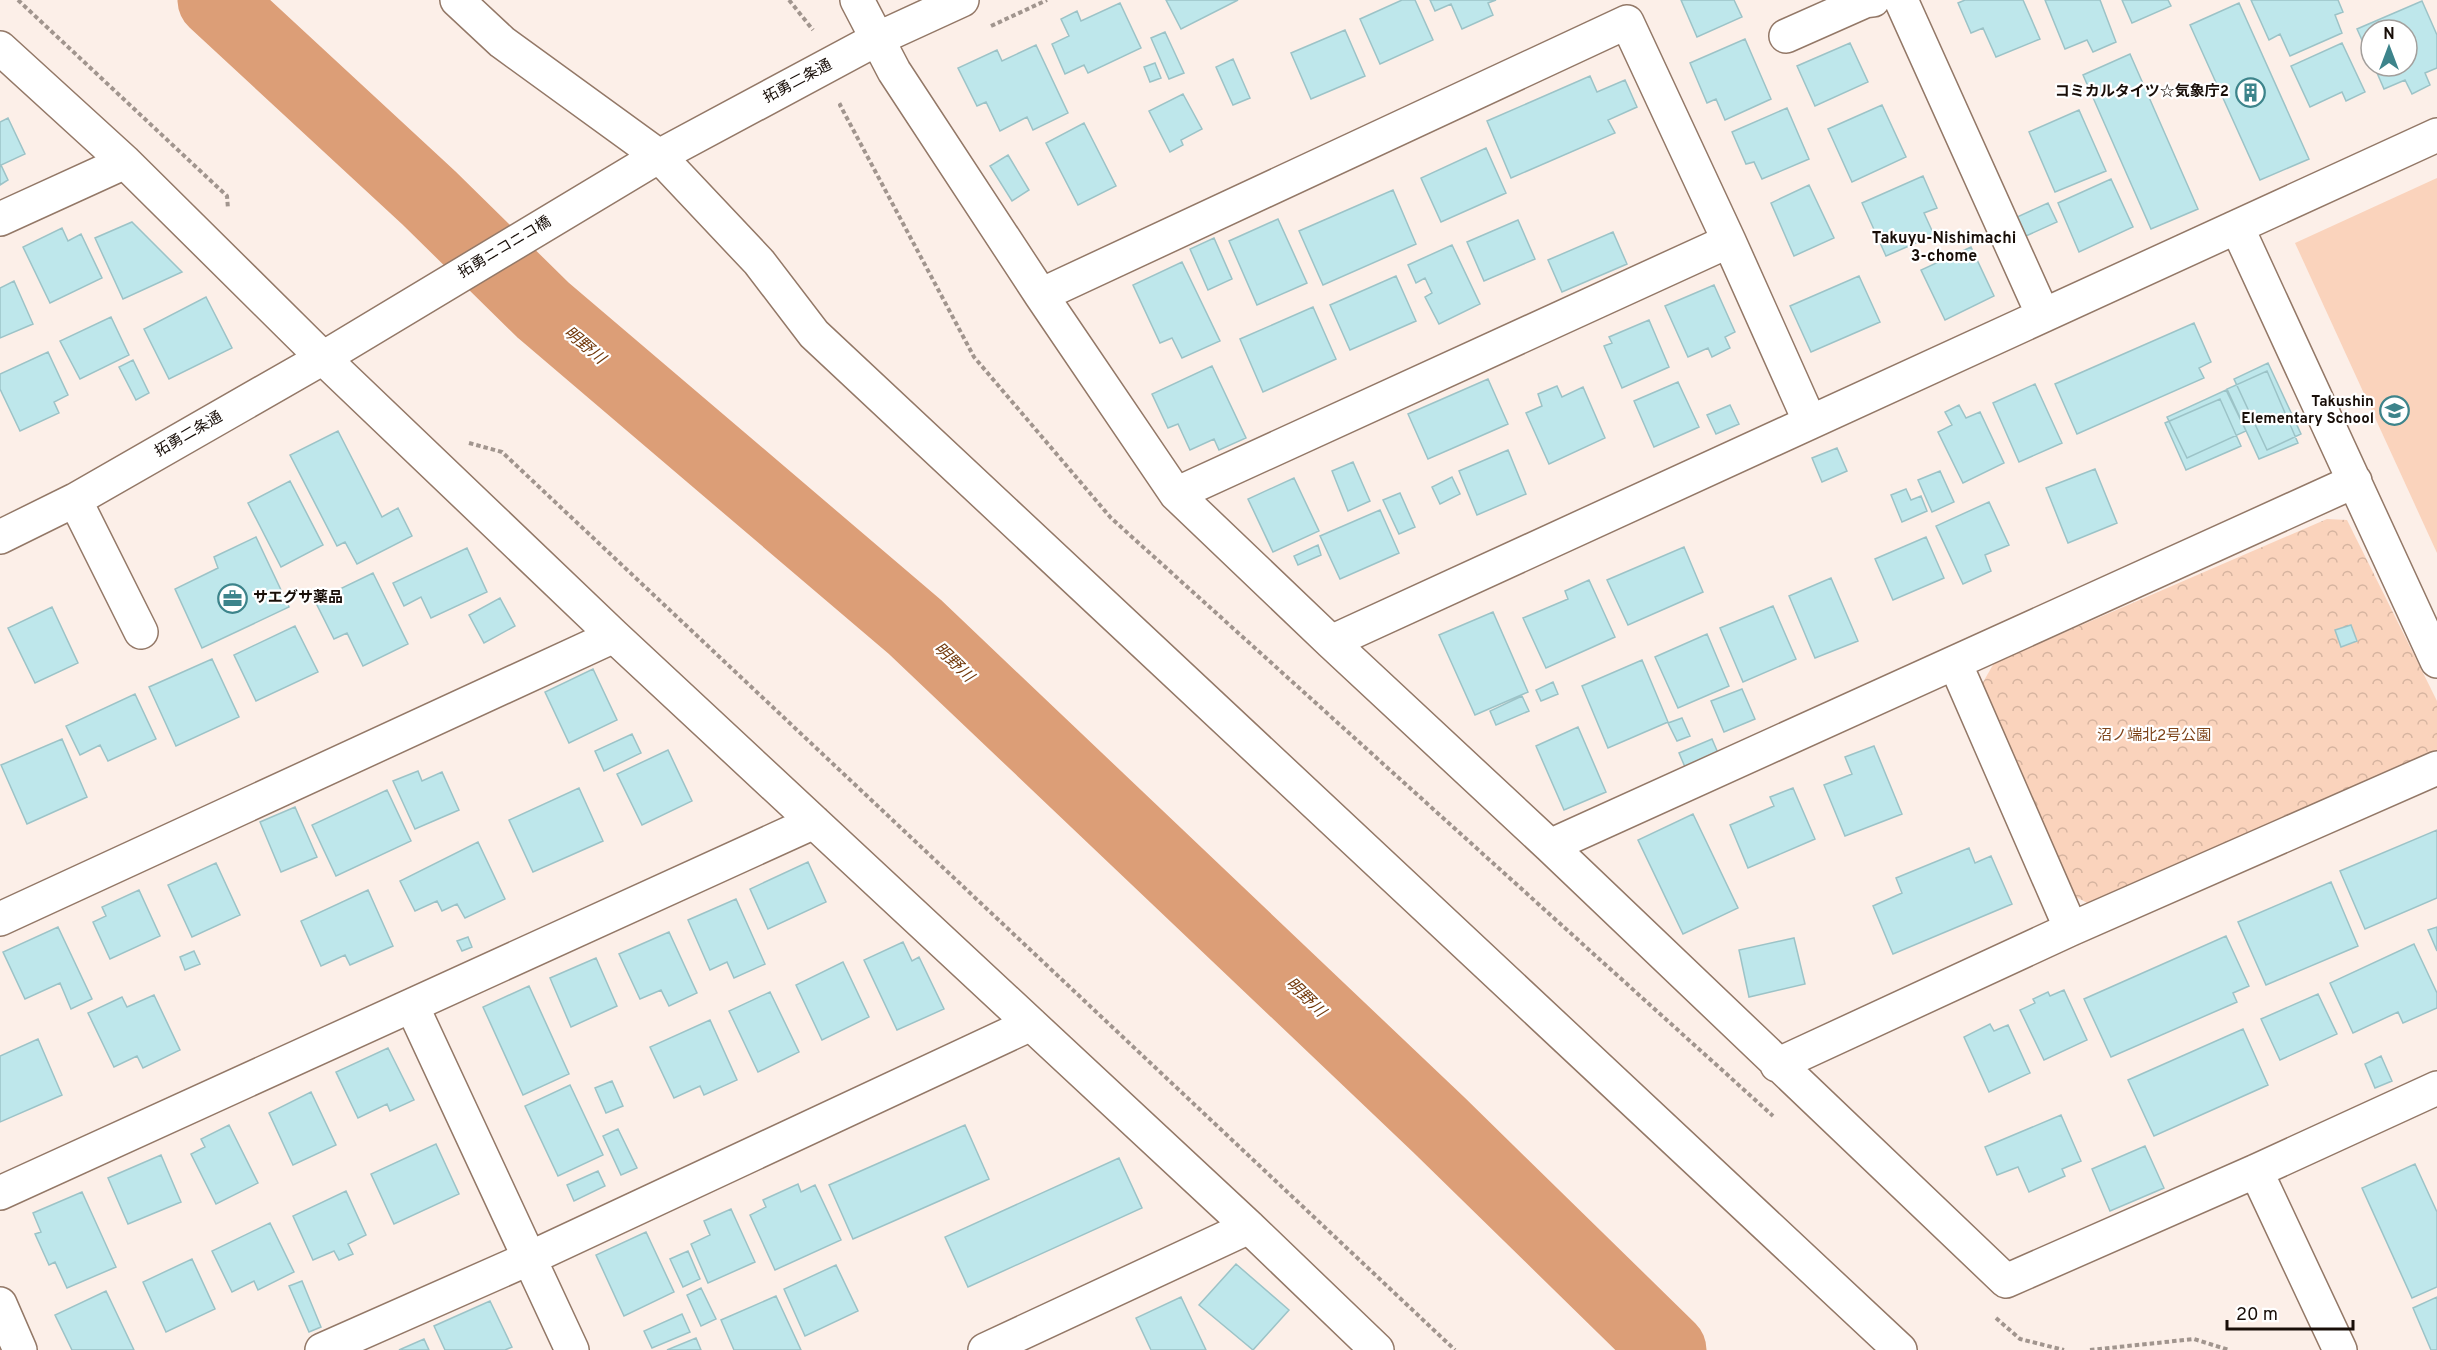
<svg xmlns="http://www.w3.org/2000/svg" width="2437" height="1350" font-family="Overpass,'Noto Sans JP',sans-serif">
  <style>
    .grass { fill: #fad3bc }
    .park { fill: url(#park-crowns) }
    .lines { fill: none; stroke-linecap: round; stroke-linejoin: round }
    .river { stroke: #dc9e77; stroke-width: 75 }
    .building { fill: #bee7eb; stroke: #9cc3c7; stroke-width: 1.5 }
    .minor-casing { stroke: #937867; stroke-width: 36 }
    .path { stroke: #a1958e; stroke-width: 4; stroke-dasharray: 4.5 3; stroke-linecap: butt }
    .minor { stroke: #fff; stroke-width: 33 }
    .labels { text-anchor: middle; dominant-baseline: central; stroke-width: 4.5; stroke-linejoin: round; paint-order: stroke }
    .street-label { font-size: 15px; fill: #180e08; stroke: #fff }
    .poi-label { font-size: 15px; font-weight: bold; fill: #180e08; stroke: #fff; text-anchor: end }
    .park-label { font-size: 15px; fill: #7d4319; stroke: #fff }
    .neighbourhood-label { font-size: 16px; font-weight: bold; fill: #180e08; stroke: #fff }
    .water-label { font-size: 16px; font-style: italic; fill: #72390b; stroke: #fff }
  </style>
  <defs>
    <pattern id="park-crowns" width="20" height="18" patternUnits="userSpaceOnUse" patternTransform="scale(1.5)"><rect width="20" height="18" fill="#fad3bc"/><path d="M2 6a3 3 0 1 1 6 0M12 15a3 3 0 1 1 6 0" fill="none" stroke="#d6b4a0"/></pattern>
  </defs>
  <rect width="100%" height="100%" fill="#fcefe8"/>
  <!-- grass -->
  <path class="grass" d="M2437,178V553L2295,243Z"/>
  <!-- park -->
  <path class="park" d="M2327,519L2347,520L2437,701V751L2093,906L2076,897L1982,684L1994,663Z"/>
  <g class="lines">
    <!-- river -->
    <path class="river" d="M215,0L429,198L543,310L915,627L1439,1125L1669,1350"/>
  </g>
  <!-- building -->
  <path class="building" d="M1166,0H1238L1181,29Z
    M1402,0H1415L1433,40L1380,64L1360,19Z
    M1430,0H1496L1488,3L1493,15L1462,29L1451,4L1435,11Z
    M1681,0H1734L1742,17L1697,37Z
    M1965,0H2023L2040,39L1996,57L1983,28L1971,33L1958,3Z
    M2045,0H2100L2116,42L2093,52L2087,40L2065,49Z
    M2122,0H2168L2171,6L2132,23Z
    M2251,0H2338L2343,12L2335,15L2342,33L2290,56L2280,34L2269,40Z
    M2422,1L2437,35V68L2425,73L2430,85L2412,94L2405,80L2384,89L2374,66H2407V30H2371V60L2357,29Z
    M1120,3L1141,48L1088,73L1084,65L1065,74L1052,44L1069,36L1061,19L1077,11L1081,21Z
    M2239,3L2309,159L2260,180L2190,25Z
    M1345,30L1365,76L1311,99L1291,53Z
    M1165,32L1184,73L1169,79L1151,38Z
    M1745,39L1771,99L1725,120L1716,99L1707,103L1690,63Z
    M1850,43L1868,82L1815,106L1797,66Z
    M2342,43L2365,92L2346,101L2342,92L2310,107L2291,66Z
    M1036,45L1068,113L1033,130L1027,117L1000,131L986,102L977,106L958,68L997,50L1002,61Z
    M2130,54L2198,209L2151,229L2083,75Z
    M1233,59L1250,98L1233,105L1216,67Z
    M1155,63L1161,78L1150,82L1144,67Z
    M1590,76L1597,92L1625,80L1637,107L1608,120L1615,133L1511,178L1487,121Z
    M1183,94L1202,129L1181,140L1183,145L1170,152L1149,111Z
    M1882,105L1906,157L1852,182L1828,129Z
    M1787,108L1809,159L1762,179L1754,162L1746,164L1732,132Z
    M2079,110L2106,171L2055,192L2029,132Z
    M8,118L25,154L1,165L8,180L0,185V122Z
    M1084,123L1116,186L1078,205L1046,143Z
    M1486,148L1506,193L1441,222L1421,178Z
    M1008,155L1029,190L1012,201L990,166Z
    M1923,176L1937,208L1924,213L1934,235L1886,256L1862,203Z
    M2111,179L2133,227L2079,252L2058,203Z
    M1809,185L1834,238L1794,256L1771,203Z
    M1393,190L1416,244L1323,285L1299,231Z
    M2048,203L2057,222L2026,236L2017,217Z
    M1278,219L1307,283L1257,305L1229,241Z
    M1518,220L1535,259L1484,281L1467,242Z
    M132,222L182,272L123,299L95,238Z
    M62,228L68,241L81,234L102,278L50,303L23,247Z
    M1613,232L1627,264L1562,292L1548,260Z
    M1214,238L1232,279L1208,290L1190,249Z
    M1452,245L1480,304L1439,324L1425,297L1432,293L1425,278L1416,283L1408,265Z
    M1971,247L1994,296L1945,320L1921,270Z
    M1182,262L1220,341L1182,358L1172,338L1160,343L1133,285Z
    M1396,276L1416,321L1350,350L1330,305Z
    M1859,276L1880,322L1811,352L1790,306Z
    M14,281L33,324L0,338V288Z
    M1714,285L1735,332L1725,337L1730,348L1712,357L1708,348L1688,357L1665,306Z
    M206,297L232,348L169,379L144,329Z
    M1313,307L1336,359L1263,392L1240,339Z
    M111,317L129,355L80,379L60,341Z
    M1649,320L1669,367L1622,388L1604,346L1612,343L1609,337Z
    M2194,323L2211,362L2199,368L2204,378L2077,434L2055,384Z
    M48,352L68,395L54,402L59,413L20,431L0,389V374Z
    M133,360L149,393L136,400L119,367Z
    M2268,363L2301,434L2267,450L2234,379Z
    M1212,366L1246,438L1219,450L1214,439L1190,450L1178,424L1168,428L1152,394Z
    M2267,371L2298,443L2259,459L2227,389Z
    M1488,379L1508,424L1428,459L1408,414Z
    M1678,382L1699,427L1654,447L1634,401Z
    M2035,384L2062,443L2019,462L1993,403Z
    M1557,386L1562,397L1583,387L1605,438L1549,464L1526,413L1542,406L1538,394Z
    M2226,390L2246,431L2187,458L2167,417Z
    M2220,399L2241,446L2186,470L2165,423Z
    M1730,405L1739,424L1716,434L1707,415Z
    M1959,405L1966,418L1980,412L2004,463L1963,483L1938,432L1952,425L1945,412Z
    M338,431L382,517L398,508L412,536L357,564L345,542L337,546L290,455Z
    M1837,448L1847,471L1822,482L1812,458Z
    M1508,450L1526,494L1477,515L1459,471Z
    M1353,462L1370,501L1348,511L1332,471Z
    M2095,469L2117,523L2068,543L2046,488Z
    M1940,471L1954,502L1932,512L1918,480Z
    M1452,477L1460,494L1440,504L1432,487Z
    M1294,478L1319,531L1273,552L1248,499Z
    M290,481L323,545L281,567L248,503Z
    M1906,489L1911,500L1921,496L1927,511L1902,522L1891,495Z
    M1400,493L1415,527L1399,534L1383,500Z
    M1989,502L2009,545L1985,555L1991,571L1963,584L1936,526Z
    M1380,510L1399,553L1340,579L1320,536Z
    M256,537L289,607L202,648L175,589L218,568L214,557Z
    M1926,537L1944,578L1893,600L1875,559Z
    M1318,545L1321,555L1298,565L1294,556Z
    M1684,547L1703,592L1628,625L1607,580Z
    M467,548L487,592L431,618L421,597L404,606L393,583Z
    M373,573L408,644L363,666L347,633L334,639L315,601Z
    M1831,578L1858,641L1815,658L1789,596Z
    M1589,580L1615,637L1546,668L1523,618L1568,599L1565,591Z
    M500,598L515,626L484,643L469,615Z
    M1773,606L1796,659L1743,682L1720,628Z
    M52,607L78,663L35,683L8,628Z
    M1493,612L1528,692L1475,715L1439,635Z
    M2351,625L2357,641L2341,647L2335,630Z
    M295,626L318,672L256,701L234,655Z
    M1707,634L1729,686L1678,708L1655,657Z
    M212,659L239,717L176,746L149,687Z
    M1642,660L1668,722L1608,748L1582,686Z
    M593,669L617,720L569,743L545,692Z
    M1553,682L1558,694L1541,701L1536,690Z
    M1742,689L1755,719L1724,732L1711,701Z
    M135,694L156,739L108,761L100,745L80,755L66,726Z
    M1522,696L1529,711L1496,725L1490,711Z
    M1682,718L1690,736L1677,741L1668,723Z
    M1578,727L1606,792L1564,810L1536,746Z
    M632,734L641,753L604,771L595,751Z
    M62,739L87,797L27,824L1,765Z
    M1712,739L1718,753L1685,767L1679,753Z
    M1874,746L1902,814L1845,836L1824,785L1852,774L1845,757Z
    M668,750L692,801L642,825L617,774Z
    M418,771L422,781L442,772L459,810L415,829L393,781Z
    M579,788L603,841L533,872L509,820Z
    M1793,788L1815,839L1748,868L1730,825L1774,806L1770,797Z
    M387,790L411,841L336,876L312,825Z
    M295,807L317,857L281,872L260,822Z
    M1693,814L1738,908L1683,934L1638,840Z
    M2437,830V898L2365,929L2340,871Z
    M478,842L505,899L465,918L457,904L442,911L437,901L415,911L400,881Z
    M1969,848L1975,863L1991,856L2012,904L1893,954L1873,906L1902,893L1896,878Z
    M808,862L826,902L768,929L750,889Z
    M216,863L240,915L192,937L168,885Z
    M2331,882L2358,946L2266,985L2238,922Z
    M139,890L160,936L110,959L93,922L106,916L102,907Z
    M368,890L393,946L350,965L345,955L321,966L301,921Z
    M736,899L765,964L734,978L727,962L710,970L688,920Z
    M58,927L92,999L71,1009L60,983L25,999L3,952Z
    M2437,927V951L2428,930Z
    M669,932L697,993L669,1006L661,990L640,999L619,954Z
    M2226,936L2249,986L2233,993L2237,1002L2111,1057L2084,999Z
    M468,937L472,947L462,951L457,941Z
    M1794,938L1805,984L1749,997L1739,950Z
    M903,942L912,961L919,957L944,1009L897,1030L864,960Z
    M2414,944L2437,993V1008L2403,1023L2398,1012L2353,1033L2330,983Z
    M194,951L200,964L185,970L180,957Z
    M596,958L617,1006L571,1027L550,978Z
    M843,962L869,1017L822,1040L796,985Z
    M529,986L569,1074L523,1095L483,1007Z
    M2064,990L2087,1040L2044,1060L2020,1010L2035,1003L2033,999L2048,992L2050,996Z
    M770,992L799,1052L758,1072L729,1011Z
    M2318,994L2337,1034L2280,1060L2261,1019Z
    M154,995L180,1050L143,1068L137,1056L114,1067L88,1013L122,997L127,1007Z
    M710,1020L737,1080L704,1095L700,1086L674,1098L650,1047Z
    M1990,1024L1994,1031L2008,1025L2030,1073L1989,1092L1964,1037Z
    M2243,1029L2268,1085L2154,1136L2128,1080Z
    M38,1039L62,1095L0,1122V1056Z
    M388,1048L414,1100L390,1111L387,1104L358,1118L336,1072Z
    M2381,1056L2392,1081L2375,1088L2365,1064Z
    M612,1081L623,1106L606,1113L595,1088Z
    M570,1085L603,1155L558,1176L525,1106Z
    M311,1092L336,1145L293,1165L269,1113Z
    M2061,1115L2081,1161L2062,1169L2065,1176L2029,1192L2018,1167L1997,1175L1985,1147Z
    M229,1125L258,1183L216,1204L191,1154L205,1147L201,1139Z
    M965,1125L989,1179L853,1239L829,1185Z
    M618,1129L637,1168L621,1175L603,1136Z
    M436,1144L459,1194L394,1224L371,1174Z
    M2145,1146L2164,1188L2110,1211L2092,1169Z
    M161,1155L181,1202L128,1224L108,1178Z
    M1119,1158L1142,1208L968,1287L945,1237Z
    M2415,1164L2437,1212V1287L2412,1298L2362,1188Z
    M598,1171L605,1186L574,1201L567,1185Z
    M798,1184L801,1192L815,1185L841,1240L775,1270L750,1215L766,1207L763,1200Z
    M346,1191L366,1235L348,1244L353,1254L339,1260L334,1251L313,1260L293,1216Z
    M82,1192L116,1267L67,1288L55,1262L49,1265L35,1234L41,1232L33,1213Z
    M731,1209L755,1262L708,1283L691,1244L710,1235L704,1221Z
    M270,1223L294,1272L258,1290L254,1281L232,1292L212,1251Z
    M646,1232L674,1292L624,1316L596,1255Z
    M688,1251L700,1279L683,1287L670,1259Z
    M192,1259L215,1309L166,1332L143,1282Z
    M1236,1264L1289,1310L1253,1350L1199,1305Z
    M836,1265L858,1311L805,1336L784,1289Z
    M302,1281L321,1327L309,1332L289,1286Z
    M701,1288L716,1319L701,1326L687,1295Z
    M106,1291L134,1350H72L55,1315Z
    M776,1296L801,1350H734L721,1320Z
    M1181,1297L1206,1350H1151L1136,1318Z
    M2437,1297V1350H2431L2413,1308Z
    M490,1301L512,1347L505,1350H445L434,1326Z
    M682,1314L690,1332L652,1348L644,1331Z
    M696,1338L701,1350H667Z
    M424,1339L429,1350H399Z"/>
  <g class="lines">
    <defs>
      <path id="minor" d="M457,0L502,42L659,156L759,262L814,334L1900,1350
        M857,0L894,71L1041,295L1176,494L1331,642L1550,846L2006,1281L2256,1171L2437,1088
        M1901,0L2043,315
        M1786,36L1865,1L1873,0
        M0,48L125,162L323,358L614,636L1249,1227L1377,1350
        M0,219L125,162
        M2237,227L2437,661
        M1041,295L1627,22L1729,241L1810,422
        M1176,494L1729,241
        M75,500L141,632
        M0,537L75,500L323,358L659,156L877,39L962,0
        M1331,642L2437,135
        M1955,663L2071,929
        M1550,846L2355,481
        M0,919L614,636
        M412,1006L572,1350
        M1777,1065L2071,929L2437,768
        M2256,1171L2340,1350
        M0,1193L814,822
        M0,1304L20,1350
        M322,1350L530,1258L1031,1024
        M985,1350L1249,1227"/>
    </defs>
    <!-- minor casing -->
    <use href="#minor" class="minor-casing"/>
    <!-- path -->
    <path class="path" d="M18,0L227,196L228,209
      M789,0L813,30
      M991,26L1047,0
      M842,104L840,105L974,357L1111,518L1773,1116
      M469,443L502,452L1455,1350
      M1996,1318L2020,1339L2064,1350
      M2090,1350L2194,1339L2229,1350"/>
    <!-- minor -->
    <use href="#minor" class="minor"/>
  </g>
  <!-- icons -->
  <defs>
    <symbol id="building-ring" viewBox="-11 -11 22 22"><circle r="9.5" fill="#fff" stroke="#3d848b" stroke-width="1.5"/><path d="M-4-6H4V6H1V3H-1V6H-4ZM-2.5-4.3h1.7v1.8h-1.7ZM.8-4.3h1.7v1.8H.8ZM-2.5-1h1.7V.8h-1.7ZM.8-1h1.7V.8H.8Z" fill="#3d848b"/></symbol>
    <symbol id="school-ring" viewBox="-11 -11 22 22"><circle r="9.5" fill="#fff" stroke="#3d848b" stroke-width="1.5"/><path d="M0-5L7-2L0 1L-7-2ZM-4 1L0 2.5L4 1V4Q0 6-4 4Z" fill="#3d848b"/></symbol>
    <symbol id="office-ring" viewBox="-11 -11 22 22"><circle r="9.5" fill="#fff" stroke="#3d848b" stroke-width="1.5"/><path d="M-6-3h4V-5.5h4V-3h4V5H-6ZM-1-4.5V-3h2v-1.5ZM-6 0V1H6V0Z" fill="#3d848b"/></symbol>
  </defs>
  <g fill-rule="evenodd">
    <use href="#building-ring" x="2234" y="76" width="33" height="33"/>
    <use href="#school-ring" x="2378" y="394" width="33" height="33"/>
    <use href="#office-ring" x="216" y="582" width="33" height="33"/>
  </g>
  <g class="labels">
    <!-- street labels -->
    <g class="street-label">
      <text transform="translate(798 82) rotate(-28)">拓勇二条通</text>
      <text transform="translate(505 248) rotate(-31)">拓勇ニコニコ橋</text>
      <text transform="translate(189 435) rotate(-30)">拓勇二条通</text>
    </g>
    <!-- poi labels -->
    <g class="poi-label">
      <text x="2229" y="92">コミカルタイツ☆気象庁2</text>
      <text x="2374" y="402">Takushin<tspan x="2374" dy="17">Elementary School</tspan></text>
      <text x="253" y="598" text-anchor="start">サエグサ薬品</text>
    </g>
    <!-- park labels -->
    <g class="park-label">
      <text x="2154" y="736">沼ノ端北2号公園</text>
    </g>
    <!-- neighbourhood labels -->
    <g class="neighbourhood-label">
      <text x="1944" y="239">Takuyu-Nishimachi<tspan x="1944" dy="18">3-chome</tspan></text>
    </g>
    <!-- water labels -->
    <g class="water-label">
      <text transform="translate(584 346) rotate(40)">明野川</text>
      <text transform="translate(953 663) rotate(44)">明野川</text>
      <text transform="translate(1305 998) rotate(44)">明野川</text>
    </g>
  </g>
  <!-- north arrow -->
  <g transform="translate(2389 48)"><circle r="28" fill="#ffffff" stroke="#a39f9c" stroke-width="1.5"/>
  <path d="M0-4.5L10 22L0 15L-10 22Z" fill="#3d848b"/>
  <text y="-9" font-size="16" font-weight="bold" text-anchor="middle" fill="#180e08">N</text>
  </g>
  <!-- scale -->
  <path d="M2227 1320v9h126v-9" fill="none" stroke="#180e08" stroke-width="3"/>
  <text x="2236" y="1320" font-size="18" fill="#180e08" stroke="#ffffff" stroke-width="4.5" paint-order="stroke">20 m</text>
</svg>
